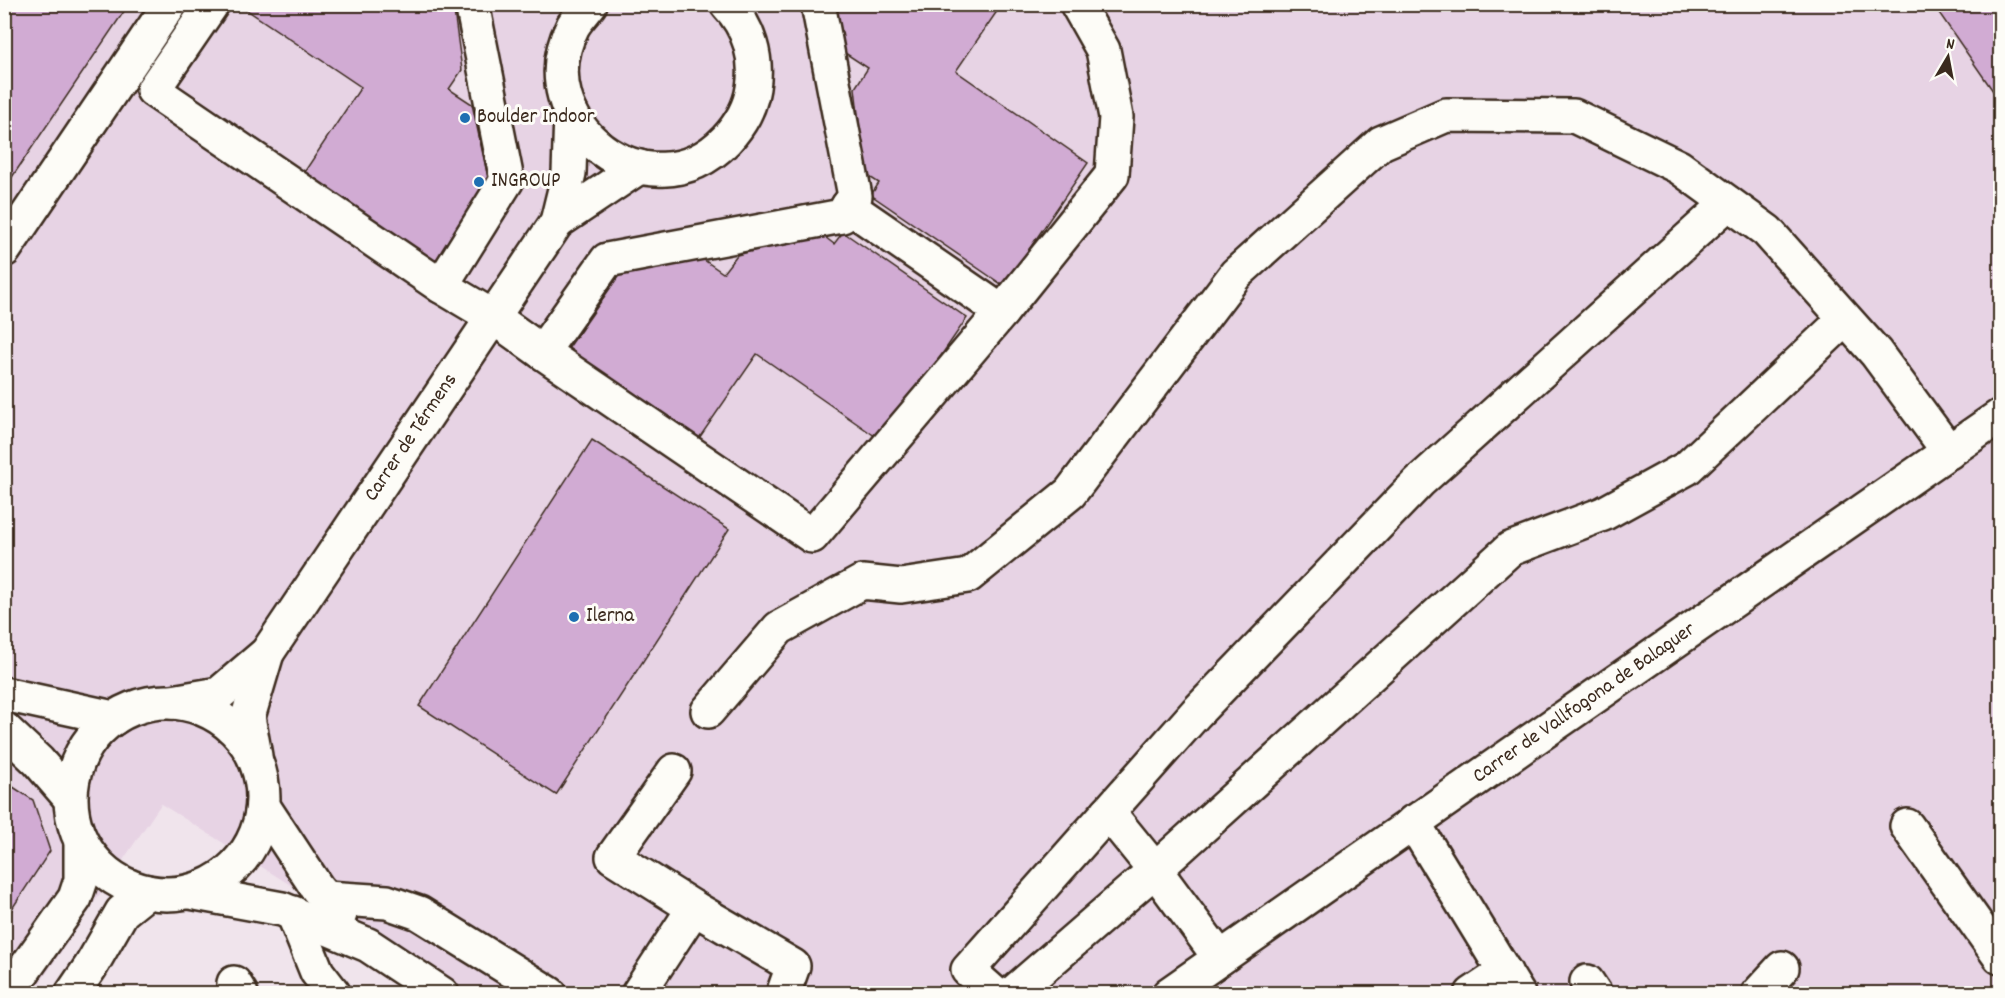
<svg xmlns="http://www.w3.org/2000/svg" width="2005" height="998" font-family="Dekko,sans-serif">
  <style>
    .built { fill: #e7d3e4 }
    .building { fill: #d1abd3; stroke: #3b2a1e; stroke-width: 1.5 }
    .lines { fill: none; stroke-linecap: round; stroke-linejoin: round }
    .minor-casing { stroke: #3b2a1e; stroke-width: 38 }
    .minor { stroke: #fdfcf7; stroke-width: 33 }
    .poi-dot { fill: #1f6fb2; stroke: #fdfcf7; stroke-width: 2 }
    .labels { text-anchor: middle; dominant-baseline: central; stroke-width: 6; stroke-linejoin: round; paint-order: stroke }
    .poi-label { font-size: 21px; fill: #3b2a1e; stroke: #fdfcf7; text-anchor: start }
    .street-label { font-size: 21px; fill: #3b2a1e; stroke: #fdfcf7 }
  </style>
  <rect width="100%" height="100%" fill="#f0e4ec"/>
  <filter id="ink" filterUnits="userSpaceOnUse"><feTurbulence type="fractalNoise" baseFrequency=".0167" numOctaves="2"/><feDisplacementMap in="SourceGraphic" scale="12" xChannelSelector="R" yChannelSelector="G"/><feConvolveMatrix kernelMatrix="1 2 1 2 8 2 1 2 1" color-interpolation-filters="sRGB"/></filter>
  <g filter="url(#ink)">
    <!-- built -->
    <path class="built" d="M5,5H2000V993H463L161,804L33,993L5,994Z"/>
    <!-- building -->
    <path class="building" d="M4,4H129L4,189Z
      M238,4H453L462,70L449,89L472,104L489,182L431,268L299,180L361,87Z
      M836,4H1002L956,71L1088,163L1004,286L871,195L879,183L865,174L855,88L868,68L845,53Z
      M1933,4H2000V101Z
      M843,232L967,318L882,441L757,354L693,447L563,356L622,271L701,258L723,273L737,255L821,234L834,244Z
      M592,440L729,529L556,795L419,706Z
      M4,781L33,800L50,851L4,921Z"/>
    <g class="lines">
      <defs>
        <g id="minor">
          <path d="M212,4L153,90L441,286"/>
          <path d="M472,4L507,180L441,286L493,317L542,352L607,260L842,216L855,196L818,4"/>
          <path d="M590,4C585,11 577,19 573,26C522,124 650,219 726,140C740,125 750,109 753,88C758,58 749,27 727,4"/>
          <path d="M848,206L1002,312"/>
          <path d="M557,222L639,167"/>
          <path d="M4,250L170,4"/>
          <path d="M542,352L812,536L1002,312L1112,175L1116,117L1103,50L1077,4"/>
          <path d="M4,694L114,718"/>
          <path id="s1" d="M172,702L219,694L267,653L557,222L569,173L571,113"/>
          <circle cx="167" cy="798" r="96"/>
          <path d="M708,711L779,628L862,582L901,586L968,576L1070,493L1236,274L1381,143L1446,115L1574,116L1679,167L1767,231L1876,353L1949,452"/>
          <path d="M4,729L38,761L70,798"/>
          <path d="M255,756L248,717L267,653"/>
          <path d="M263,806L317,888L340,914"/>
          <path d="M1108,812L1155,870L1220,958"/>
          <path d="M1413,822L1518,994"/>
          <path d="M1907,826L2000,957"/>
          <path d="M190,892L282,909L368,945L442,994"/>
          <path d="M326,898L387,902L419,913L550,994"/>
          <path d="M694,908L793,966L783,994"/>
          <path d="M293,913L317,972L334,994"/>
          <path d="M1587,982L1595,994"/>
          <path d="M234,983L241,994"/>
          <path d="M7,994L75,898L81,880V842"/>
          <path d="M72,994L91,966L122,912L147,892"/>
          <path d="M638,994L694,908L613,857L674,771"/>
          <path d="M995,994L968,970L1196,713L1419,482L1728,203"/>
          <path d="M1012,994L1155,870L1510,549L1603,514L1687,468L1845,319"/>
          <path id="s2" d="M1169,994L1532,740L2000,416"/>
          <path d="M1472,994L1505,972"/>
          <path d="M1758,994L1782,968"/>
        </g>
      </defs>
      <!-- minor casing -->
      <use href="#minor" class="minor-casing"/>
      <!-- minor -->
      <use href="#minor" class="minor"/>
    </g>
  </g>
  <!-- markers -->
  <g class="poi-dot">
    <circle cx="465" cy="118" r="6"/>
    <circle cx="479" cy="182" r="6"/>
    <circle cx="574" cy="617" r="6"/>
  </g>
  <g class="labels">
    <!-- poi labels -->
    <g class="poi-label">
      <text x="477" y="118">Boulder Indoor</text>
      <text x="491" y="182">INGROUP</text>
      <text x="586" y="617">Ilerna</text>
    </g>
    <!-- street labels -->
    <g class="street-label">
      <text stroke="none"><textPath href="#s1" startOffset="370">Carrer de Térmens</textPath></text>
      <text stroke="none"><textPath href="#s2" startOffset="507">Carrer de Vallfogona de Balaguer</textPath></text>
    </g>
  </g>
  <!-- margin -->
  <rect width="2005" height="998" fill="none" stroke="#fdfcf7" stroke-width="24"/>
  <rect x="12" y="12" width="1981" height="974" fill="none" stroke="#3b2a1e" stroke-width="2" filter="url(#ink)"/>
  <!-- north arrow -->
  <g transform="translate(1948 57) rotate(10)" stroke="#fdfcf7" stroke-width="4.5" paint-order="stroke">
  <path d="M0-4.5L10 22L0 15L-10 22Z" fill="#3b2a1e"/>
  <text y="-9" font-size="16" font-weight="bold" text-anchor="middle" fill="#3b2a1e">N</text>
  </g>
</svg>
